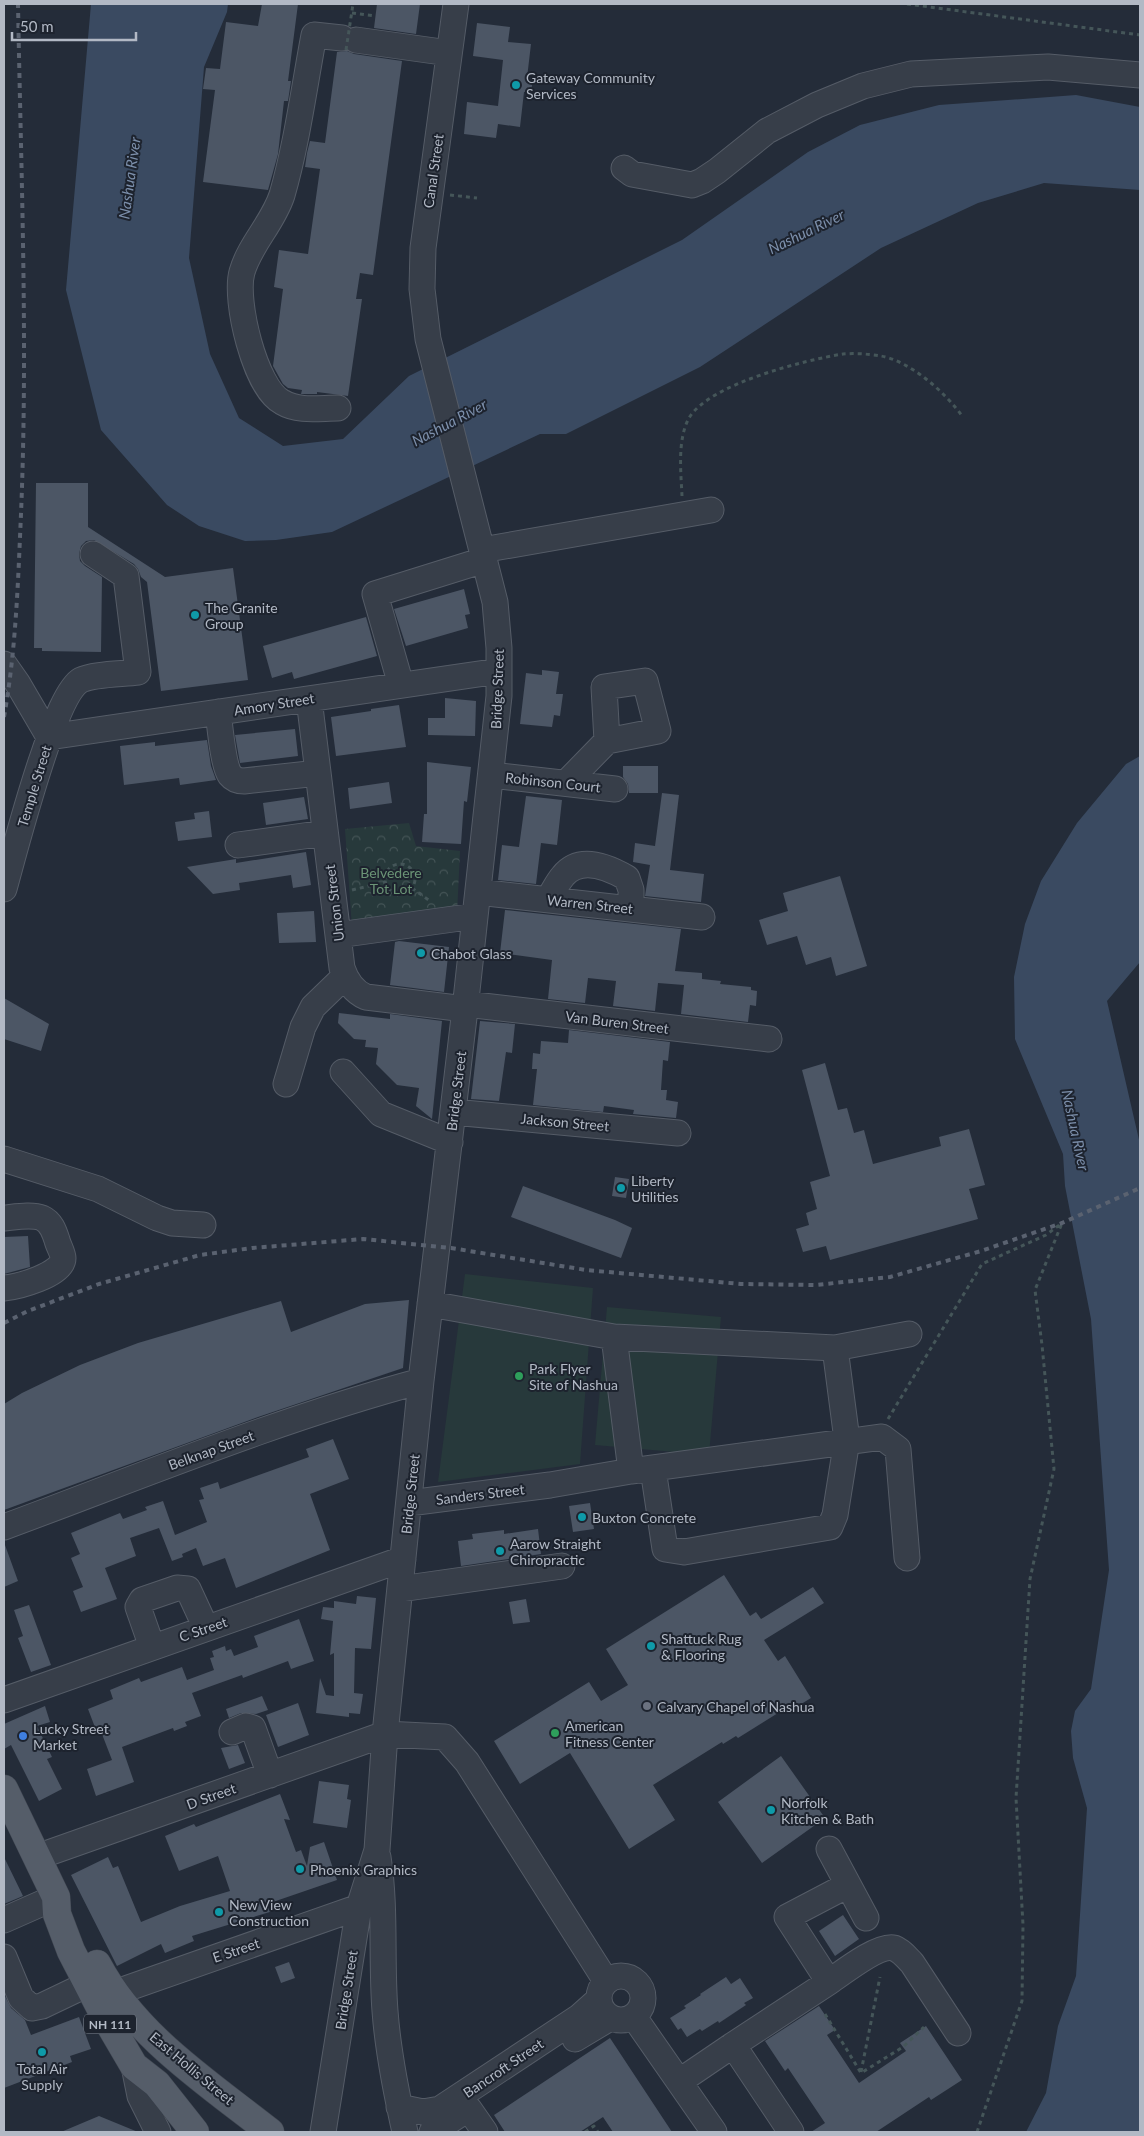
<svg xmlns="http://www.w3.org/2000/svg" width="1144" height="2136" font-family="Lato,sans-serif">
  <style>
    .park { fill: url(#park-crowns) }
    .pitch { fill: #27393b }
    .water { fill: #3a4a61 }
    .building { fill: #4c5665 }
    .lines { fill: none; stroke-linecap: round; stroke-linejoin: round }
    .minor-casing { stroke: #555c67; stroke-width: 27 }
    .major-casing { stroke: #404752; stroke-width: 29 }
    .path { stroke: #455659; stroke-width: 3; stroke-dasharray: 4 4; stroke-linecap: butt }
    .minor { stroke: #373e49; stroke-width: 25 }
    .major { stroke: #555d69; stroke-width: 28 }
    .rail { stroke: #5a6270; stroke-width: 4; stroke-dasharray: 5 5; stroke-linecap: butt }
    .path-bridge { stroke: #455659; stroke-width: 3; stroke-dasharray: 4 4; stroke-linecap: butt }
    .culture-dot { fill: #0f9aa8; stroke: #1d232e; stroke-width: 2 }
    .leisure-dot { fill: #2e9e5b; stroke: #1d232e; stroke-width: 2 }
    .worship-dot { fill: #6b7280; stroke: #1d232e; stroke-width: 2 }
    .shop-dot { fill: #3f7fe0; stroke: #1d232e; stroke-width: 2 }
    .labels { text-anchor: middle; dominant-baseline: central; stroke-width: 4; stroke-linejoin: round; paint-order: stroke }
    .shield { fill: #1d232e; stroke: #858c98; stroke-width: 1 }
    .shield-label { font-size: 12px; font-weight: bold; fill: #b2b9c5 }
    .poi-label { font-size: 14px; fill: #b2b9c5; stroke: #1d232e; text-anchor: start }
    .street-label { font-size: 14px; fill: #b2b9c5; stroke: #1d232e }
    .park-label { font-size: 14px; fill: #6b9476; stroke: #1d232e }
    .water-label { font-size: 15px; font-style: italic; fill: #7c8fab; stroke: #1d232e }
  </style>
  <defs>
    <pattern id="park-crowns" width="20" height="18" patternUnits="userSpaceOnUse" patternTransform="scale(1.25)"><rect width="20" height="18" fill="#27393b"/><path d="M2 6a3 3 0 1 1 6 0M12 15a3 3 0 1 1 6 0" fill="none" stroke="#445456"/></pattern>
  </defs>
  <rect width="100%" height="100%" fill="#242c39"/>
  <!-- park -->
  <path class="park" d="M409,823L416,846L460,851L457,914L352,927L345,829Z"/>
  <!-- pitch -->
  <path class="pitch" d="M465,1274L593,1288L580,1464L438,1482Z
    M607,1307L721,1317L709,1455L595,1445Z"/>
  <!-- water -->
  <path class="water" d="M91,4H228L227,12L204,67L189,258L210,354L239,418L283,446L343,439L409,376L682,240L808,152L860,125L939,105L1076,95L1140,107V190L1044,183L978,203L881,248L700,367L566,434H540L332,532L276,540L245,541L199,526L167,505L101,430L66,290Z
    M1140,756V962L1107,1001L1140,1144V2132H1026L1046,2093L1058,2026L1076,1976L1087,1808L1073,1758L1071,1731L1075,1711L1091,1689L1109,1570L1091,1319L1065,1186L1063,1154L1015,1039L1014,977L1025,924L1041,881L1077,823L1126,764Z"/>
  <!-- building -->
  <path class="building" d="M262,4H298L288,81H291L288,101H284L278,154L268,190L203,182L215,90L203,89L206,68L220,69L226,22L258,26Z
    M377,4H420L416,34L374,28Z
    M477,23L510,27L508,42L531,44L527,78L533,79L531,92H524L520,127L498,124L496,138L464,134L467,102L498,106L503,60L473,56Z
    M347,51L354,54L402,61L373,275L360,273L356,299H362L348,396L317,392V394H301L302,390L288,388L283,384L273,366L283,289L274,287L279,250L308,254L320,169L305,167L307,153L310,141L325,143L337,52Z
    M36,483H88V527L165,577L233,568L248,680L161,691L147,582L141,577L138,569L134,564L94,540L86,541L81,546L79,554L80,561L85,566L102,577L101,652L42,651V648H34Z
    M464,589L470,614L465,615L468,628L406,646L394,609Z
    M366,617L377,656L294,679L292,672L272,678L263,646Z
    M542,670L559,672L556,694H563L560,716L554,715L552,727L520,724L526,673L542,675Z
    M445,698L476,701L475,736L428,735V718H445Z
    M399,705L406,747L336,756L331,717L371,711V709Z
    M295,729L298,756L240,763L235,735Z
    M207,740L211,766L216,780L180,785L179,778L124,785L120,746L155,742V746Z
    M427,762L471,767L467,802L464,801L461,844L422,842L424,814H427Z
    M623,766H658V793H629L628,784L623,777Z
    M389,782L392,803L350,809L348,788Z
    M662,793L679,795L670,870L704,874L701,902L645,896L650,865L633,862L635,843L655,846Z
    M526,796L562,800L557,845L541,843L536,884L498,880L502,845L519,847Z
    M304,797L308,819L266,825L263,803Z
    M209,811L212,837L178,841L175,822L195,819L194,813Z
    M306,852L311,885L293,888L291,875L239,883L240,890L213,894L187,867L236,859V863Z
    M840,876L867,966L836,976L831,957L806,965L797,936L767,945L759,920L788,911L783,893Z
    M505,910L681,929L675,971L702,973V979L721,981L720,984L751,987V990L757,991L756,1006L750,1005L748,1022L681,1014L684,985L658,983L655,1011L613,1006L616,981L588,978L585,1003L548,999L552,960L500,953Z
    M314,911L316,942L279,943L277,913Z
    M399,941L449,947L444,992L390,985L395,942Z
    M4,998L49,1024L41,1051L4,1039Z
    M339,1013L390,1019V1014L442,1021L432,1119L416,1106L419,1088L397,1085L376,1064L378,1048L365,1047L366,1040L354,1039L338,1023Z
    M480,1021L515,1024L512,1053L506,1052L499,1101L471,1099Z
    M569,1030L670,1042L668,1061L663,1060L661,1090H667L666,1100L678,1102L676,1118L633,1114L634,1110L604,1106L603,1112L533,1105L537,1069H532L533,1053L540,1054L541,1041L568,1043Z
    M825,1063L838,1110L847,1108L854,1133L864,1130L873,1164L941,1146L939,1137L969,1129L985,1185L969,1189L978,1219L830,1260L826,1246L803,1252L796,1229L809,1225L806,1213L817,1209L810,1182L830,1176L802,1070Z
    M615,1177L629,1179L626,1198L612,1196Z
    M523,1186L615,1220L632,1228L621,1258L511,1217Z
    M28,1236L30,1267L4,1274V1237Z
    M409,1300L403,1368L258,1417L4,1510V1404L22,1393L80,1365L138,1343L281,1301L291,1332L365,1304Z
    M333,1439L349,1479L310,1494L330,1550L236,1588L225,1558L203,1566L196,1548L182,1554L183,1557L172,1561L159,1528L130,1538L136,1556L105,1568L117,1599L81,1612L73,1591L83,1587L71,1558L80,1554L71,1533L120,1513L123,1519L147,1510L145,1507L163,1501L175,1535L207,1522L199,1500L204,1499L200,1488L218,1482L220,1489L309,1457L306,1449Z
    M590,1503L594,1529L573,1532L569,1506Z
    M538,1529L541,1554L461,1566L458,1541L473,1539L472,1534L504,1530V1534Z
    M5,1545L18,1581L4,1587V1546Z
    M724,1575L750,1616L756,1612L761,1619L813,1587L824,1603L764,1640L778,1661L785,1656L811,1698L788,1712L786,1708L738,1738L736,1736L723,1744L722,1742L653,1785L675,1820L629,1849L570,1753L520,1784L494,1741L589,1682L601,1701L628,1685L606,1649Z
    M357,1596L376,1598L371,1649L355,1648L354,1693L363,1694L360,1714L349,1713V1717L316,1713L320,1678L326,1695L334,1696V1653L330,1655L333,1621L321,1619L323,1607L334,1608V1601L356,1604Z
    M526,1599L530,1622L513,1624L509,1602Z
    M29,1605L51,1665L31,1672L18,1638L23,1636L14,1610Z
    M299,1619L314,1661L291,1669L288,1661L243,1678L242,1675L192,1693L201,1716L185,1722L187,1726L174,1731L173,1728L122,1747L134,1782L96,1796L87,1769L112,1760L100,1729L96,1730L88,1709L113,1699L110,1690L139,1678L141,1682L182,1667L187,1680L214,1670L210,1658L214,1657L212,1651L225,1646L226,1651L231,1649L234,1656L258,1647L254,1636Z
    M262,1696L268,1710L256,1714L241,1713L229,1718L226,1709Z
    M298,1703L309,1735L278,1747L266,1715Z
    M45,1706L50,1722L37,1726L52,1757L47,1759L62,1789L39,1801L11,1745L4,1749V1724Z
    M238,1745L245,1763L229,1769L221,1748Z
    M781,1756L825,1818L762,1863L718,1802Z
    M319,1781L349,1785L347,1799L351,1800L347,1828L313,1823Z
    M280,1794L290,1820L284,1819L296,1852L301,1850L307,1866L310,1847L324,1842L337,1880L270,1903L273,1911L192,1936L194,1941L165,1953L161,1944L117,1966L71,1875L108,1857L113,1868L118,1866L141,1922L180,1906L230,1891L218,1856L179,1871L165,1836L194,1824L196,1827Z
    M4,1857L23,1896L4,1904Z
    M843,1915L859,1939L835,1956L819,1931Z
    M289,1962L295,1978L281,1983L275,1967Z
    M726,1977L731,1984L740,1978L753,1998L744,2003L746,2005L719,2023L718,2021L702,2031L700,2029L687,2037L681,2028L678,2030L670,2018L686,2008L684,2006L701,1995L700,1994Z
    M4,1994L11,2008L25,2020L31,2035L79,2017L91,2049L70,2056L72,2062L4,2088Z
    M819,2006L835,2030L827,2035L859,2083L906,2051L900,2043L926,2026L962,2080L931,2100L929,2097L876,2132H811L825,2123L788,2068L785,2071L765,2041Z
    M610,2038L672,2132H613L603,2117L580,2132H505L494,2115Z
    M99,2116L138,2132H61Z"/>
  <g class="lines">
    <defs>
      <path id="minor" d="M356,40L449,53
        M624,168L632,174L692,185L702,181L717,171L767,131L817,105L863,86L911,74L1048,67L1140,75
        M338,408C319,408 299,412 282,402C255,388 234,300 242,272C250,244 273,223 282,195C297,143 304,88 314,35L342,38
        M482,550L711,510
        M4,664L18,684L49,737
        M645,681L658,731L607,741L604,687Z
        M401,685L375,594L484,560
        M309,699L342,968C346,980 354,992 366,997L465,1009
        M218,712C220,726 223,765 230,775C234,780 239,781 244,781L318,773
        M49,737L499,671
        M491,775L615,789
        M566,783L607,741
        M238,845L325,833
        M4,889C14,853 54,695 81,680C93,674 123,674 138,672L126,576L93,554
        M478,892L702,917
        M548,899C553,892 557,883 563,876C580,855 608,867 627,878L631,890V907
        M338,935L475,916
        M466,1004L769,1039
        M343,1072L381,1114L450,1142
        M286,1084L303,1027L313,1007L344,977
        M453,1112L678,1133
        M4,1159L98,1189L157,1218L172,1223L203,1225
        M4,1218C15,1217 32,1214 42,1218C51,1222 54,1231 57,1240C58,1245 63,1253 63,1258C63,1275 17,1287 4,1288
        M430,1304L614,1337
        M835,1348L909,1334
        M631,1471L614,1337L835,1348L847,1440L835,1515L830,1527L684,1552L665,1549L653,1469
        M409,1503L550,1485L631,1471L882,1437L898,1449L907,1558
        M4,1527C142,1476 279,1419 421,1381
        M400,1589L562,1566
        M152,1647L138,1607L142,1600L177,1588L188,1589L206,1628
        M4,1700L403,1559
        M232,1732L246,1726L253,1728L270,1775
        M829,1849L866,1918
        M37,1857L385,1734L445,1737L467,1762L606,1981
        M378,1857C386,1908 381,1960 385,2011C388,2052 396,2092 405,2132
        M4,1920L56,1897
        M4,1957L21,1998L32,2008L42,2006L88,1984
        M599 1998a22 22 0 1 1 44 0a22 22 0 1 1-44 0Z
        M829,1982C842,1973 879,1944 894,1948C902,1951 907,1958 912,1963L958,2033
        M114,1993L359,1907
        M634,2017L714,2132
        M575,2039L610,2018
        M134,2066L140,2096L158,2132
        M680,2081L733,2045
        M399,2107L423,2112L440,2109L579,2017L598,2000
        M469,2109L485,2132
        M323,2132L359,1907L377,1850L385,1734L421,1381L465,1009L499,696V648L495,602L428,339L422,289L423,248L456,4
        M432,2132L468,2109
        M791,2132L733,2045L829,1982L787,1917L848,1885"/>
      <path id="major" d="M4,1789L56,1897L57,1914L71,1951L103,2013L134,2066L157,2084L195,2132
        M97,1964C135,2036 208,2083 270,2132"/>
    </defs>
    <!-- minor casing -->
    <use href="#minor" class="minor-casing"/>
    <!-- major casing -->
    <use href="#major" class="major-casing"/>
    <!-- path -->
    <path class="path" d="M907,4L1140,35
      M352,13L375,16
      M450,195L477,198
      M682,496C681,473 677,440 689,418C709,384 805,360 843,354C854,353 870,354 881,356C910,361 946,393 962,416
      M385 879a15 15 0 1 1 30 0a15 15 0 1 1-30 0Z
      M412,888L430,901
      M352,890L385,882
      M888,1419L982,1264L1046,1235L1062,1223
      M825,2014L861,2073L903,2047L924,2027
      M861,2072L880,1977
      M585,2132L594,2126L598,2132
      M977,2132L1022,2001L1023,1925L1016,1798L1030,1579L1054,1469L1042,1345L1035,1290L1062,1223"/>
    <!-- minor -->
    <use href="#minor" class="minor"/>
    <!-- major -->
    <use href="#major" class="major"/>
    <!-- rail -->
    <path class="rail" d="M4,717C16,650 18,582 21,514C28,344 21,174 18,4
      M4,1323L28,1311L99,1284L200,1255L252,1248L363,1239L451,1248L586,1270L741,1284L816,1285L890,1277L981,1251L1062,1223L1140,1188"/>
    <!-- path-bridge -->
    <path class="path-bridge" d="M346,50L353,4"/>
  </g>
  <!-- markers -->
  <g class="culture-dot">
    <circle cx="516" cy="85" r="5"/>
    <circle cx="195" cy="615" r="5"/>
    <circle cx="421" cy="953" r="5"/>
    <circle cx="621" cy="1188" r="5"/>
    <circle cx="582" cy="1517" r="5"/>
    <circle cx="500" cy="1551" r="5"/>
    <circle cx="651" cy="1646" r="5"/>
    <circle cx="771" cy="1810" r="5"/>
    <circle cx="300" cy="1869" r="5"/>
    <circle cx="219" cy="1912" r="5"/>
    <circle cx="42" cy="2052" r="5"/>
  </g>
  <g class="leisure-dot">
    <circle cx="519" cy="1376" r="5"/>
    <circle cx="555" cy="1733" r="5"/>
  </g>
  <circle class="worship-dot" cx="647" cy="1706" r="5"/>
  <circle class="shop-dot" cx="23" cy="1736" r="5"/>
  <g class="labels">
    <!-- shield labels -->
    <rect class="shield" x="84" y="2014.5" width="52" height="19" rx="4"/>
    <g class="shield-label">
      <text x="110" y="2024">NH 111</text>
    </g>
    <!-- poi labels -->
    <g class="poi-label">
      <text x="526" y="77">Gateway Community<tspan x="526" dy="16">Services</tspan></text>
      <text x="205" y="607">The Granite<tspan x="205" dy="16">Group</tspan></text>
      <text x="431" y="953">Chabot Glass</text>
      <text x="631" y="1180">Liberty<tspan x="631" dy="16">Utilities</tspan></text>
      <text x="529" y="1368">Park Flyer<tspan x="529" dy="16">Site of Nashua</tspan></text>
      <text x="592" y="1517">Buxton Concrete</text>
      <text x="510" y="1543">Aarow Straight<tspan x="510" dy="16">Chiropractic</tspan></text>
      <text x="661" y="1638">Shattuck Rug<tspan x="661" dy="16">&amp; Flooring</tspan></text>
      <text x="657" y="1706">Calvary Chapel of Nashua</text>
      <text x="565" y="1725">American<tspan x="565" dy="16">Fitness Center</tspan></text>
      <text x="33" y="1728">Lucky Street<tspan x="33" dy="16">Market</tspan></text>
      <text x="781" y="1802">Norfolk<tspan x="781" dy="16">Kitchen &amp; Bath</tspan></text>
      <text x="310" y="1869">Phoenix Graphics</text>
      <text x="229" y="1904">New View<tspan x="229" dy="16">Construction</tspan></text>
      <text x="42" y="2068" text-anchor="middle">Total Air<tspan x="42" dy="16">Supply</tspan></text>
    </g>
    <!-- street labels -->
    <g class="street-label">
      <text transform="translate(433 171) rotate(-82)">Canal Street</text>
      <text transform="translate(497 689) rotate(-88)">Bridge Street</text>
      <text transform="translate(274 704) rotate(-9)">Amory Street</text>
      <text transform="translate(553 782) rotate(6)">Robinson Court</text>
      <text transform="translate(34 786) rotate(-73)">Temple Street</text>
      <text transform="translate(334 903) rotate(-97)">Union Street</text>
      <text transform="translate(590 904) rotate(6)">Warren Street</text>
      <text transform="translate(617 1022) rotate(7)">Van Buren Street</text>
      <text transform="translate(456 1091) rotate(-83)">Bridge Street</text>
      <text transform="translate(565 1122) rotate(5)">Jackson Street</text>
      <text transform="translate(211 1450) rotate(-20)">Belknap Street</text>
      <text transform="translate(410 1494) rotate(-84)">Bridge Street</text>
      <text transform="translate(480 1494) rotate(-7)">Sanders Street</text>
      <text transform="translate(203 1629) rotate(-19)">C Street</text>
      <text transform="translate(211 1796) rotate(-20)">D Street</text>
      <text transform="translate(236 1950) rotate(-19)">E Street</text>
      <text transform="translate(346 1990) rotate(-81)">Bridge Street</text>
      <text transform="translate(192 2068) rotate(40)">East Hollis Street</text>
      <text transform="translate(503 2068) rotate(-34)">Bancroft Street</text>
    </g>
    <!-- park labels -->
    <g class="park-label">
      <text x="391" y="872">Belvedere<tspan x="391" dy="16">Tot Lot</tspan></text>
    </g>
    <!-- water labels -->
    <g class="water-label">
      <text transform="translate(129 178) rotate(-82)">Nashua River</text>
      <text transform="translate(806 231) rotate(-26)">Nashua River</text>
      <text transform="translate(449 422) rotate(-28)">Nashua River</text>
      <text transform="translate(1076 1130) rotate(78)">Nashua River</text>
    </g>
  </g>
  <!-- border -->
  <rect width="1144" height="2136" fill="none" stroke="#b2b9c5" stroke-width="10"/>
  <!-- scale -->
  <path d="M12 32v8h124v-8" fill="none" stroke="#b2b9c5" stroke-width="2.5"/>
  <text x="20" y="32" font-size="15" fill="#b2b9c5" stroke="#1d232e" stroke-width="4" paint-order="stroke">50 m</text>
</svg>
